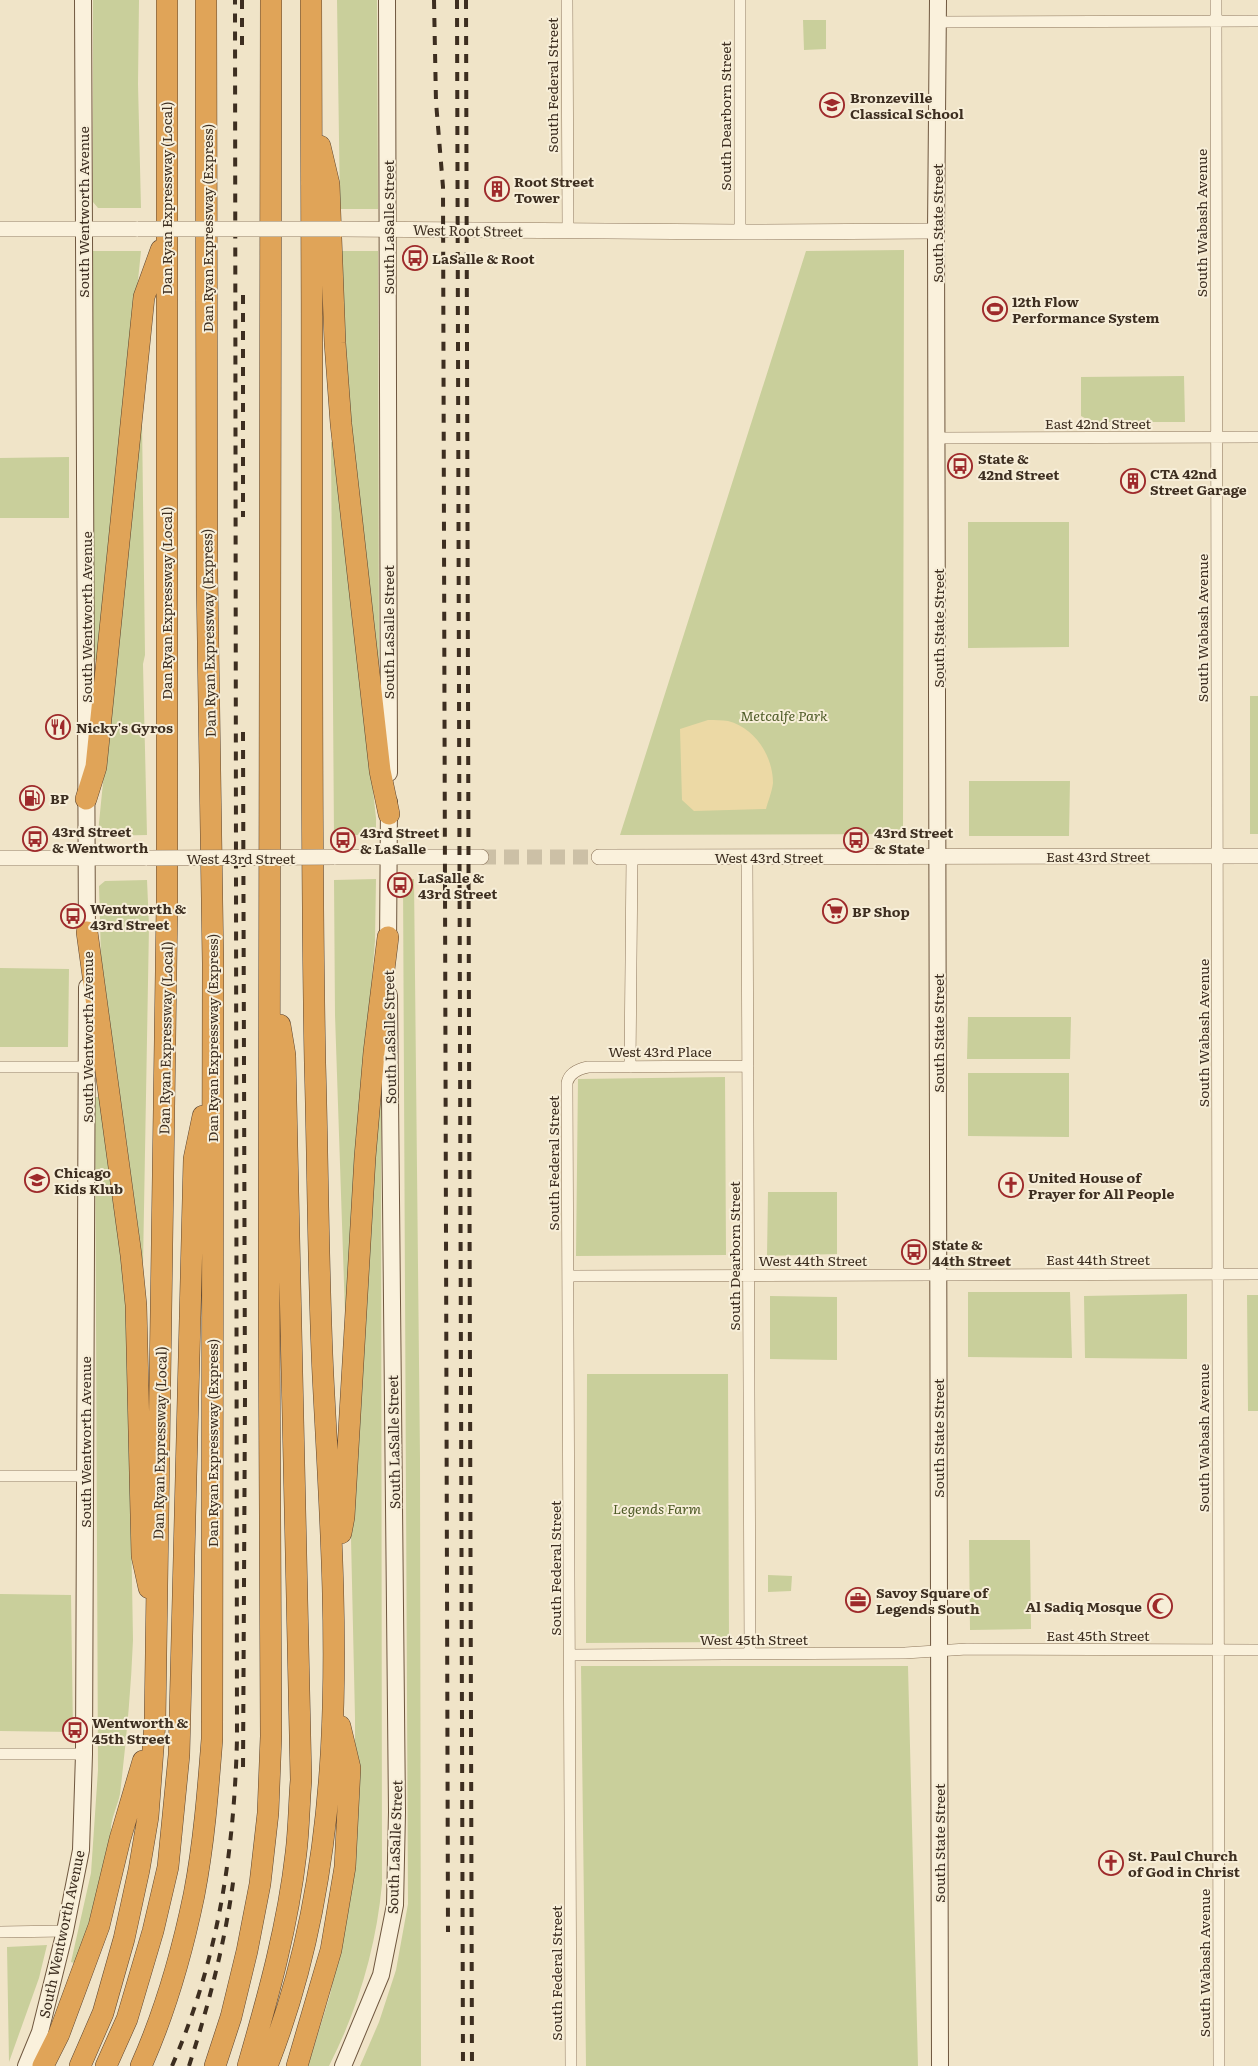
<svg xmlns="http://www.w3.org/2000/svg" width="1258" height="2066" font-family="Literata,serif">
  <style>
    .green { fill: #c9cf9b }
    .sand { fill: #ecd9a5 }
    .lines { fill: none; stroke-linecap: round; stroke-linejoin: round }
    .tertiary-tunnel { stroke: #ccc0a6; stroke-width: 15; stroke-dasharray: 15 8; stroke-linecap: butt }
    .minor-casing { stroke: #8d765c; stroke-width: 12 }
    .tertiary-casing { stroke: #8d765c; stroke-width: 16 }
    .secondary-casing { stroke: #6f573f; stroke-width: 18 }
    .motorway-casing { stroke: #5b4430; stroke-width: 22 }
    .minor { stroke: #faf1dc; stroke-width: 11 }
    .tertiary { stroke: #faf1dc; stroke-width: 15 }
    .secondary { stroke: #faf1dc; stroke-width: 16 }
    .motorway { stroke: #e0a458; stroke-width: 21 }
    .rail { stroke: #3d2e20; stroke-width: 4; stroke-dasharray: 9 9; stroke-linecap: butt }
    .tertiary-bridge-casing { stroke: #8d765c; stroke-width: 16; stroke-linecap: butt }
    .tertiary-bridge { stroke: #faf1dc; stroke-width: 15 }
    .labels { text-anchor: middle; dominant-baseline: central; stroke-width: 4; stroke-linejoin: round; paint-order: stroke }
    .street-label { font-size: 14px; fill: #3d2e20; stroke: #f7eed8 }
    .poi-label { font-size: 14px; font-weight: bold; fill: #3d2e20; stroke: #f7eed8; text-anchor: start }
    .park-label { font-size: 14px; font-style: italic; fill: #4d5a26; stroke: #f7eed8 }
  </style>
  <rect width="100%" height="100%" fill="#f0e4c8"/>
  <!-- green -->
  <path class="green" d="M93,0H139L138,84L141,208H98L93,202Z
    M337,0H377L378,209H340Z
    M803,20H826V49L804,50Z
    M904,250L903,834L620,835L806,251Z
    M93,251H141L99,660H94Z
    M340,251H378L379,684L346,383Z
    M1184,376L1185,422H1092L1081,416V377Z
    M139,420H142L145,655L143,664L147,835L100,836L98,833Z
    M331,442H335L376,818V831H373V835H334Z
    M69,457V518H0V458Z
    M968,522H1069V647L968,648Z
    M1250,696H1258V834H1250Z
    M969,781H1070L1069,836H969Z
    M376,879L375,941L352,1219L348,1313H345L335,1015L334,880Z
    M403,879H414L420,1459L421,2066H360L379,2022L396,1970L408,1904Z
    M147,880L149,926L143,1265L101,958L99,886L105,881Z
    M0,968L69,969L68,1047H0Z
    M968,1017H1071L1070,1059H967Z
    M968,1073H1069V1137L968,1136Z
    M725,1077L726,1255L576,1256L578,1079Z
    M95,1097H102L127,1284L133,1640C131,1691 126,1743 120,1794C118,1805 110,1821 111,1831L101,1879L77,1964L71,1962L91,1873L98,1770Z
    M381,1103L382,1884C376,1948 358,2009 329,2066H308L330,1995L347,1915L355,1845V1718L351,1538L378,1104Z
    M768,1192H837V1254L767,1256Z
    M968,1292H1070L1072,1358L968,1357Z
    M1187,1294V1359L1085,1358L1084,1296Z
    M1247,1295H1258V1411H1248Z
    M770,1296L837,1297V1360L770,1359Z
    M587,1374H728L729,1642L586,1643Z
    M1030,1540L1031,1629L970,1630L969,1540Z
    M768,1575L792,1576L791,1591L768,1592Z
    M0,1594L71,1595L73,1732L0,1731Z
    M581,1666H908L918,2066H586Z
    M47,1945L39,1978L9,2062L7,1947Z"/>
  <!-- sand -->
  <path class="sand" d="M708,720C715,720 722,720 728,721C755,728 773,756 773,783C772,792 768,801 766,809L694,811L682,800L680,729Z"/>
  <g class="lines">
    <!-- tertiary-tunnel -->
    <path class="tertiary-tunnel" d="M481,857H599"/>
    <defs>
      <path id="minor" d="M567,0L568,231
        M740,0V232
        M1216,0L1219,2066
        M937,22L1258,21
        M937,438L1258,437
        M747,857L750,1654
        M0,1067H86
        M630,1067L632,857
        M569,1276L1258,1274
        M0,1476H85
        M570,1655L905,1653L967,1649L1258,1650
        M0,1754H84
        M0,1932L65,1931
        M571,2066L567,1083C569,1073 578,1069 588,1067L748,1066"/>
      <path id="tertiary" d="M0,229H138
        M340,229L740,232L936,231
        M334,857H481
        M599,857L1258,856
        M0,858H147"/>
      <path id="secondary" d="M83,0L87,943
        M387,0L389,773
        M938,0L936,231L940,2066
        M388,948L389,802
        M26,2066L40,2032L65,1931L81,1850L84,1754L87,987
        M343,2066L381,1975L395,1905L397,1812L389,995"/>
      <path id="motorway" d="M320,146L329,184L335,343L341,424L380,771L389,814
        M86,799L96,767L144,297L161,250
        M87,932L131,1255L136,1305L142,1556L149,1588
        M341,1533L344,1517L365,1157L374,1052L388,937
        M43,2066L59,2034L99,1926L120,1839L143,1761
        M80,2066L103,2013L124,1939L139,1870L148,1817L155,1722L167,903V0
        M106,2066L127,2019L153,1931L168,1867L179,1755L194,1159L203,1116
        M141,2066C165,2012 182,1953 194,1895C204,1843 208,1791 212,1739L213,963L207,577L206,0
        M215,2066L231,2017L247,1951L260,1884L268,1813L271,1736L269,1294L271,0
        M248,2066C268,1997 288,1925 296,1853C299,1829 299,1804 301,1780L285,1055L280,1025
        M267,2066C355,1844 335,1609 323,1376C318,1272 318,1167 315,1063C312,910 312,758 312,605C312,403 312,202 311,0
        M297,2066L331,1950L345,1867L350,1768L340,1726"/>
    </defs>
    <!-- minor casing -->
    <use href="#minor" class="minor-casing"/>
    <!-- tertiary casing -->
    <use href="#tertiary" class="tertiary-casing"/>
    <!-- secondary casing -->
    <use href="#secondary" class="secondary-casing"/>
    <!-- motorway casing -->
    <use href="#motorway" class="motorway-casing"/>
    <!-- minor -->
    <use href="#minor" class="minor"/>
    <!-- tertiary -->
    <use href="#tertiary" class="tertiary"/>
    <!-- secondary -->
    <use href="#secondary" class="secondary"/>
    <!-- motorway -->
    <use href="#motorway" class="motorway"/>
    <!-- rail -->
    <path class="rail" d="M242,0V50
      M434,0L436,102L443,187L448,1932
      M457,0L463,2066
      M466,0L472,2066
      M243,295V517
      M243,732L245,1397L243,1772
      M172,2066C218,1960 234,1854 237,1739L235,0
      M189,2066C209,2004 226,1939 234,1875"/>
    <defs>
      <path id="tertiary-bridge" d="M138,229H340
        M147,858L334,857"/>
    </defs>
    <!-- tertiary-bridge casing -->
    <use href="#tertiary-bridge" class="tertiary-bridge-casing"/>
    <!-- tertiary-bridge -->
    <use href="#tertiary-bridge" class="tertiary-bridge"/>
  </g>
  <!-- icons -->
  <defs>
    <symbol id="school-ring" viewBox="-11 -11 22 22"><circle r="9.5" fill="#f7eed8" stroke="#9e2a2b" stroke-width="1.5"/><path d="M0-5L7-2L0 1L-7-2ZM-4 1L0 2.5L4 1V4Q0 6-4 4Z" fill="#9e2a2b"/></symbol>
    <symbol id="building-ring" viewBox="-11 -11 22 22"><circle r="9.5" fill="#f7eed8" stroke="#9e2a2b" stroke-width="1.5"/><path d="M-4-6H4V6H1V3H-1V6H-4ZM-2.5-4.3h1.7v1.8h-1.7ZM.8-4.3h1.7v1.8H.8ZM-2.5-1h1.7V.8h-1.7ZM.8-1h1.7V.8H.8Z" fill="#9e2a2b"/></symbol>
    <symbol id="bus-ring" viewBox="-11 -11 22 22"><circle r="9.5" fill="#f7eed8" stroke="#9e2a2b" stroke-width="1.5"/><path d="M-5-6H5V4H4V6H2V4H-2V6H-4V4H-5ZM-3.5-4V0h7V-4ZM-3.5 1.2v1.5H-2V1.2ZM2 1.2v1.5H3.5V1.2Z" fill="#9e2a2b"/></symbol>
    <symbol id="stadium-ring" viewBox="-11 -11 22 22"><circle r="9.5" fill="#f7eed8" stroke="#9e2a2b" stroke-width="1.5"/><path d="M0-5a6.5 5 0 1 0 0 10a6.5 5 0 1 0 0-10ZM-3.5-1.8h7v3.6h-7Z" fill="#9e2a2b"/></symbol>
    <symbol id="restaurant-ring" viewBox="-11 -11 22 22"><circle r="9.5" fill="#f7eed8" stroke="#9e2a2b" stroke-width="1.5"/><path d="M-5-6h1v4h1v-4h1v4h1v-4h1v5L-1.5 .5V6h-2V.5L-5-1ZM5-6V6H3V1.5H1.5Q1.5-4 5-6Z" fill="#9e2a2b"/></symbol>
    <symbol id="fuel-ring" viewBox="-11 -11 22 22"><circle r="9.5" fill="#f7eed8" stroke="#9e2a2b" stroke-width="1.5"/><path d="M-5.5-6h7V0h2V4h1.3V-2.5L3-4.5l.8-.8L6-3V5H2.5V1h-1V6h-7ZM-4.2-4.7v3.2H.2V-4.7Z" fill="#9e2a2b"/></symbol>
    <symbol id="supermarket-ring" viewBox="-11 -11 22 22"><circle r="9.5" fill="#f7eed8" stroke="#9e2a2b" stroke-width="1.5"/><path d="M-6-5.5h2.5l.6 2H6L4.5 2H-2.5L-4.4-4H-6ZM-1.5 3.2a1.3 1.3 0 1 0 .1 0ZM3 3.2a1.3 1.3 0 1 0 .1 0Z" fill="#9e2a2b"/></symbol>
    <symbol id="church-ring" viewBox="-11 -11 22 22"><circle r="9.5" fill="#f7eed8" stroke="#9e2a2b" stroke-width="1.5"/><path d="M-1.2-6h2.4v3.5h3.3v2.4h-3.3V6h-2.4V-.1h-3.3v-2.4h3.3Z" fill="#9e2a2b"/></symbol>
    <symbol id="office-ring" viewBox="-11 -11 22 22"><circle r="9.5" fill="#f7eed8" stroke="#9e2a2b" stroke-width="1.5"/><path d="M-6-3h4V-5.5h4V-3h4V5H-6ZM-1-4.5V-3h2v-1.5ZM-6 0V1H6V0Z" fill="#9e2a2b"/></symbol>
    <symbol id="mosque-ring" viewBox="-11 -11 22 22"><circle r="9.5" fill="#f7eed8" stroke="#9e2a2b" stroke-width="1.5"/><path d="M3.5-4.9A6 6 0 1 0 3.5 4.9A5 5 0 1 1 3.5-4.9Z" fill="#9e2a2b"/></symbol>
  </defs>
  <g fill-rule="evenodd">
    <use href="#school-ring" x="818" y="91" width="28" height="28"/>
    <use href="#building-ring" x="483" y="175" width="28" height="28"/>
    <use href="#bus-ring" x="401" y="244" width="28" height="28"/>
    <use href="#stadium-ring" x="981" y="295" width="28" height="28"/>
    <use href="#bus-ring" x="946" y="452" width="28" height="28"/>
    <use href="#building-ring" x="1119" y="467" width="28" height="28"/>
    <use href="#restaurant-ring" x="44" y="713" width="28" height="28"/>
    <use href="#fuel-ring" x="18" y="784" width="28" height="28"/>
    <use href="#bus-ring" x="21" y="825" width="28" height="28"/>
    <use href="#bus-ring" x="329" y="826" width="28" height="28"/>
    <use href="#bus-ring" x="842" y="826" width="28" height="28"/>
    <use href="#bus-ring" x="386" y="871" width="28" height="28"/>
    <use href="#supermarket-ring" x="821" y="897" width="28" height="28"/>
    <use href="#bus-ring" x="59" y="902" width="28" height="28"/>
    <use href="#school-ring" x="23" y="1166" width="28" height="28"/>
    <use href="#church-ring" x="997" y="1171" width="28" height="28"/>
    <use href="#bus-ring" x="900" y="1238" width="28" height="28"/>
    <use href="#office-ring" x="844" y="1586" width="28" height="28"/>
    <use href="#mosque-ring" x="1146" y="1592" width="28" height="28"/>
    <use href="#bus-ring" x="61" y="1716" width="28" height="28"/>
    <use href="#church-ring" x="1097" y="1849" width="28" height="28"/>
  </g>
  <g class="labels">
    <!-- street labels -->
    <g class="street-label">
      <text transform="translate(552 85) rotate(-90)">South Federal Street</text>
      <text transform="translate(725 116) rotate(-90)">South Dearborn Street</text>
      <text transform="translate(166 198) rotate(-90)">Dan Ryan Expressway (Local)</text>
      <text transform="translate(83 212) rotate(-90)">South Wentworth Avenue</text>
      <text transform="translate(937 223) rotate(-90)">South State Street</text>
      <text transform="translate(1201 223) rotate(-90)">South Wabash Avenue</text>
      <text transform="translate(388 227) rotate(-90)">South LaSalle Street</text>
      <text transform="translate(207 228) rotate(-90)">Dan Ryan Expressway (Express)</text>
      <text transform="translate(468 230) rotate(1)">West Root Street</text>
      <text x="1098" y="423">East 42nd Street</text>
      <text transform="translate(166 603) rotate(-90)">Dan Ryan Expressway (Local)</text>
      <text transform="translate(86 617) rotate(-90)">South Wentworth Avenue</text>
      <text transform="translate(938 628) rotate(-90)">South State Street</text>
      <text transform="translate(1202 628) rotate(-90)">South Wabash Avenue</text>
      <text transform="translate(388 632) rotate(-90)">South LaSalle Street</text>
      <text transform="translate(208 633) rotate(-91)">Dan Ryan Expressway (Express)</text>
      <text x="1098" y="856">East 43rd Street</text>
      <text x="769" y="857">West 43rd Street</text>
      <text x="241" y="858">West 43rd Street</text>
      <text transform="translate(938 1033) rotate(-90)">South State Street</text>
      <text transform="translate(1203 1033) rotate(-90)">South Wabash Avenue</text>
      <text transform="translate(87 1037) rotate(-90)">South Wentworth Avenue</text>
      <text transform="translate(389 1037) rotate(-91)">South LaSalle Street</text>
      <text transform="translate(165 1038) rotate(-89)">Dan Ryan Expressway (Local)</text>
      <text transform="translate(212 1038) rotate(-90)">Dan Ryan Expressway (Express)</text>
      <text x="660" y="1051">West 43rd Place</text>
      <text transform="translate(553 1163) rotate(-90)">South Federal Street</text>
      <text transform="translate(734 1256) rotate(-90)">South Dearborn Street</text>
      <text x="1098" y="1259">East 44th Street</text>
      <text x="813" y="1260">West 44th Street</text>
      <text transform="translate(938 1438) rotate(-90)">South State Street</text>
      <text transform="translate(1203 1438) rotate(-90)">South Wabash Avenue</text>
      <text transform="translate(85 1442) rotate(-90)">South Wentworth Avenue</text>
      <text transform="translate(393 1442) rotate(-91)">South LaSalle Street</text>
      <text transform="translate(159 1443) rotate(-89)">Dan Ryan Expressway (Local)</text>
      <text transform="translate(212 1443) rotate(-90)">Dan Ryan Expressway (Express)</text>
      <text transform="translate(555 1568) rotate(-90)">South Federal Street</text>
      <text x="1098" y="1635">East 45th Street</text>
      <text x="754" y="1639">West 45th Street</text>
      <text transform="translate(939 1843) rotate(-90)">South State Street</text>
      <text transform="translate(394 1847) rotate(-88)">South LaSalle Street</text>
      <text transform="translate(61 1934) rotate(-78)">South Wentworth Avenue</text>
      <text transform="translate(1204 1963) rotate(-90)">South Wabash Avenue</text>
      <text transform="translate(556 1973) rotate(-90)">South Federal Street</text>
    </g>
    <!-- poi labels -->
    <g class="poi-label">
      <text x="850" y="97">Bronzeville<tspan x="850" dy="16">Classical School</tspan></text>
      <text x="514" y="181">Root Street<tspan x="514" dy="16">Tower</tspan></text>
      <text x="432" y="258">LaSalle &amp; Root</text>
      <text x="1012" y="301">12th Flow<tspan x="1012" dy="16">Performance System</tspan></text>
      <text x="978" y="458">State &amp;<tspan x="978" dy="16">42nd Street</tspan></text>
      <text x="1150" y="473">CTA 42nd<tspan x="1150" dy="16">Street Garage</tspan></text>
      <text x="76" y="727">Nicky's Gyros</text>
      <text x="50" y="798">BP</text>
      <text x="52" y="831">43rd Street<tspan x="52" dy="16">&amp; Wentworth</tspan></text>
      <text x="360" y="832">43rd Street<tspan x="360" dy="16">&amp; LaSalle</tspan></text>
      <text x="874" y="832">43rd Street<tspan x="874" dy="16">&amp; State</tspan></text>
      <text x="418" y="877">LaSalle &amp;<tspan x="418" dy="16">43rd Street</tspan></text>
      <text x="90" y="908">Wentworth &amp;<tspan x="90" dy="16">43rd Street</tspan></text>
      <text x="852" y="911">BP Shop</text>
      <text x="54" y="1172">Chicago<tspan x="54" dy="16">Kids Klub</tspan></text>
      <text x="1028" y="1177">United House of<tspan x="1028" dy="16">Prayer for All People</tspan></text>
      <text x="932" y="1244">State &amp;<tspan x="932" dy="16">44th Street</tspan></text>
      <text x="876" y="1592">Savoy Square of<tspan x="876" dy="16">Legends South</tspan></text>
      <text x="1142" y="1606" text-anchor="end">Al Sadiq Mosque</text>
      <text x="92" y="1722">Wentworth &amp;<tspan x="92" dy="16">45th Street</tspan></text>
      <text x="1128" y="1855">St. Paul Church<tspan x="1128" dy="16">of God in Christ</tspan></text>
    </g>
    <!-- park labels -->
    <g class="park-label">
      <text x="784" y="715">Metcalfe Park</text>
      <text x="657" y="1508">Legends Farm</text>
    </g>
  </g>
</svg>
